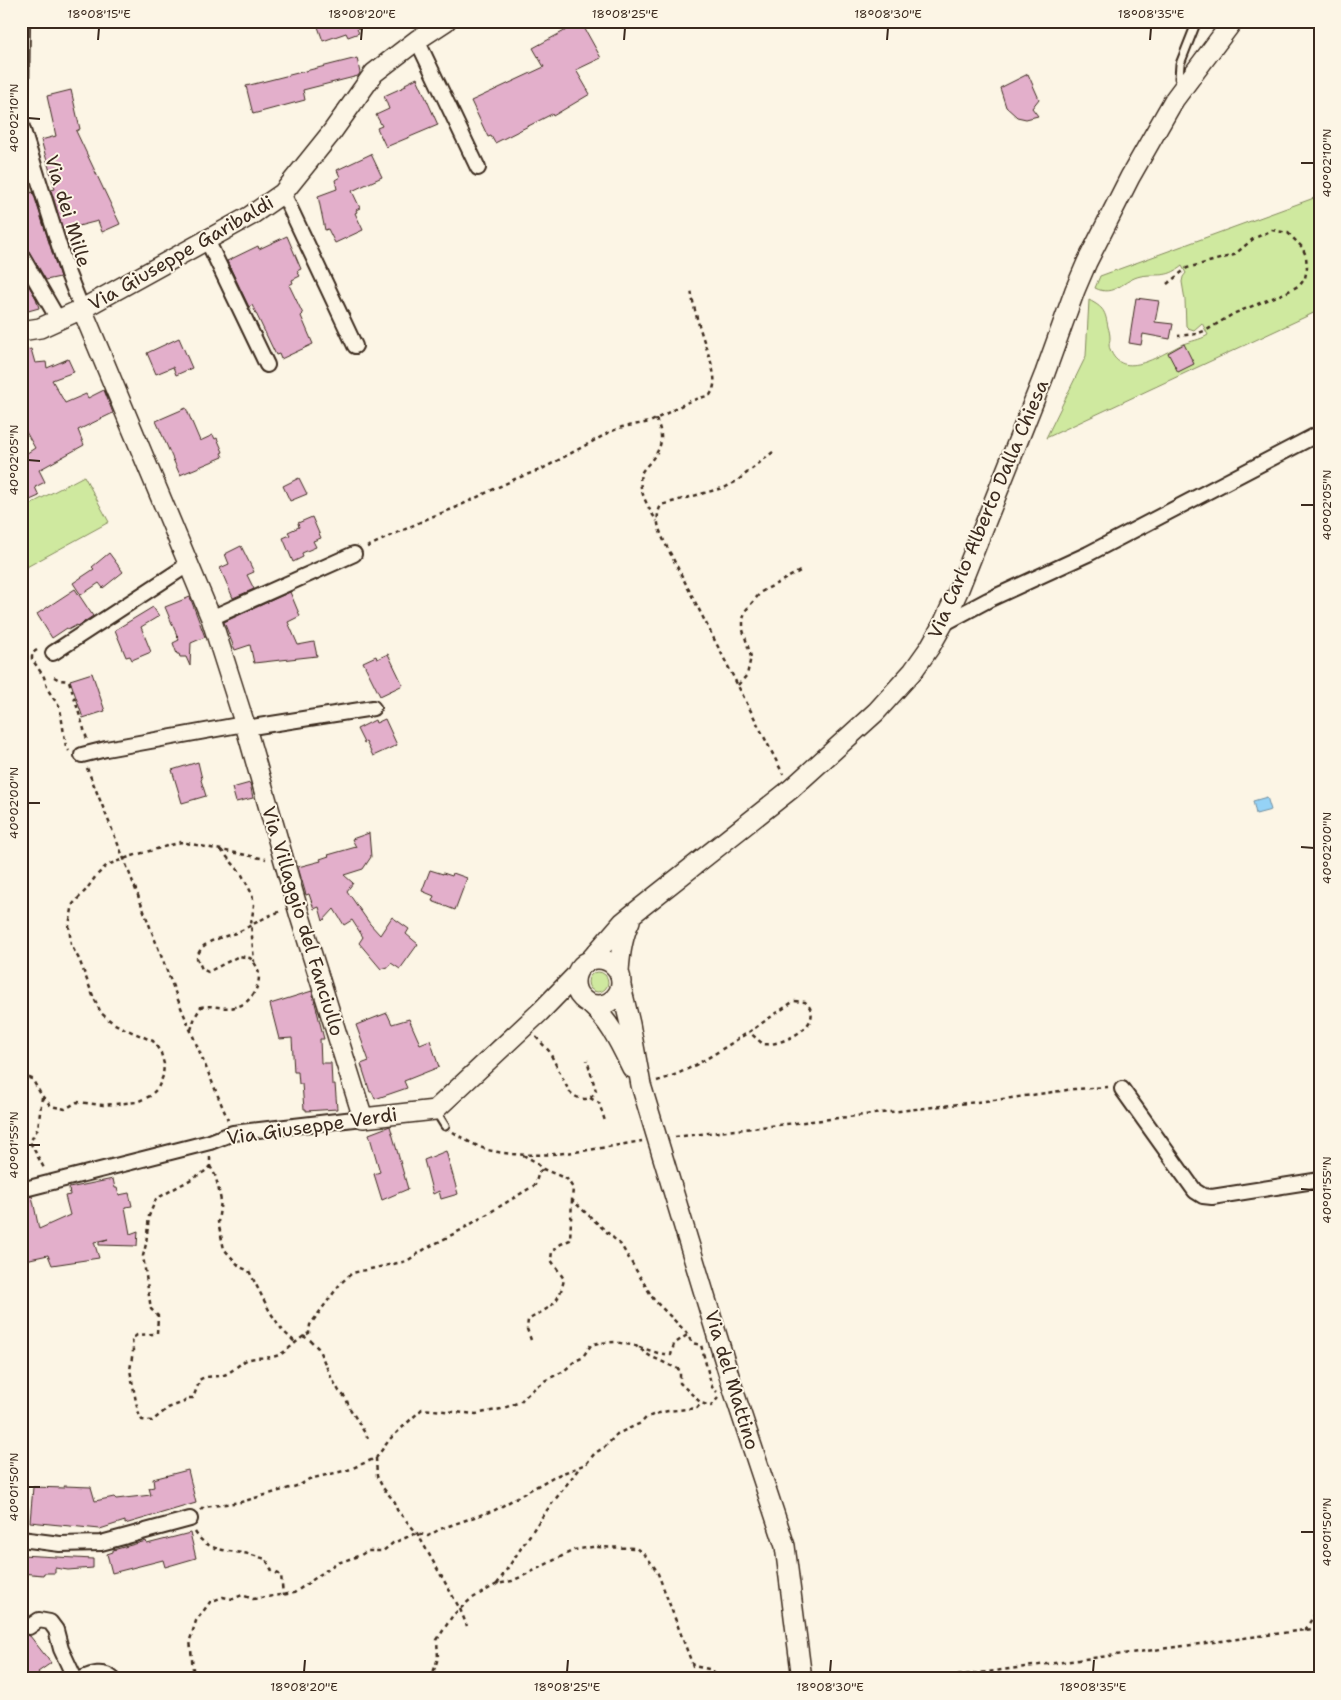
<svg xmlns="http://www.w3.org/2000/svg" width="1341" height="1700" font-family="'Shantell Sans',sans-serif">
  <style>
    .green { fill: #cfe99f; stroke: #858a5e }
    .water { fill: #95d2f6; stroke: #718fa0 }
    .building { fill: #e3afcb; stroke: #3b2a1e }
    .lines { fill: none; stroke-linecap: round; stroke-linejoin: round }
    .lane-casing { stroke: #3b2a1e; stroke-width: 11 }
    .street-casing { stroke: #3b2a1e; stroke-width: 18 }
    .secondary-casing { stroke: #3b2a1e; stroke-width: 22 }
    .path { stroke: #3b2a1e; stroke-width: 2.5; stroke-dasharray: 4 4; stroke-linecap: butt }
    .lane { stroke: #fcf5e5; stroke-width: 7 }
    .street { stroke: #fcf5e5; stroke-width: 14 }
    .secondary { stroke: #fcf5e5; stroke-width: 19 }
    .ticks { fill: none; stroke: #3b2a1e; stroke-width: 2 }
    .labels { text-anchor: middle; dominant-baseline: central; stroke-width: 4; stroke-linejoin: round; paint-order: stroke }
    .street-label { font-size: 19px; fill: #3b2a1e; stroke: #fcf5e5 }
    .neatline { fill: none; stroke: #3b2a1e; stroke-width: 2 }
    .ticks-label { font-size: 12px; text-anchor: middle; fill: #3b2a1e }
  </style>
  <rect width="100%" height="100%" fill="#fcf5e5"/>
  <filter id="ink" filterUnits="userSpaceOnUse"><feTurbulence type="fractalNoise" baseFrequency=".02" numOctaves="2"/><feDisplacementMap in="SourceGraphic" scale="10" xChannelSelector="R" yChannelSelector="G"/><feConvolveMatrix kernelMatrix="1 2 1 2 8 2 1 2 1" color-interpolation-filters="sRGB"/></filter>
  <g filter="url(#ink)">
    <!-- green -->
    <path class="green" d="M1314,198L1320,214V310L1046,438L1086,356L1089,300C1104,308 1105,311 1108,327C1109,330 1110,334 1110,338C1110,342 1108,345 1110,349C1122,383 1163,353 1183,344C1191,341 1200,340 1208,335L1202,323L1194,330L1188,328L1186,326L1185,300L1182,282L1183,277L1186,273L1182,266C1166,279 1158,273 1141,276C1124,279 1114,298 1095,288L1100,276Z
      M84,476L109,522L23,569L21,565V509Z
      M588 982a10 10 0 1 1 20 0a10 10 0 1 1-20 0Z"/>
    <!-- water -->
    <path class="water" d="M1267,797L1271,810L1256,814L1253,801Z"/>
    <!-- building -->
    <path class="building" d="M316,21H375V23L357,29L359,33L348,37L346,33L323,41Z
      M581,22L601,58L576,70L590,94L553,116L552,114L495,143L491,136L488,137L471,101L544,67L533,48Z
      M357,58L360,73L358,76L303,90L305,100L253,114L246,86Z
      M1028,74L1039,99L1032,108L1038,116L1026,119L1017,117L1006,107L1000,88Z
      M417,78L438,125L386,147L377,128L382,126L376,115L389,109L384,96L406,86L405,84Z
      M71,90L80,129L76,131L120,224L102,232L98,221L63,230L51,190L55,189L41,140L56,136L47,96Z
      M371,154L382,177L352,191L360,208L356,210L357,212L355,213L363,230L335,243L328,229L325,230L318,196L337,189L335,180L340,177L337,170Z
      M21,170H24L31,193L33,192L60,277L46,280L29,251L21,246Z
      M287,236L301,269L297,271L300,276L292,280L293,283L289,285L303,314L301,316L313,344L281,359L279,354L276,355L252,305L249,307L227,261L258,246L259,249Z
      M21,273L36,298L39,308L21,313Z
      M1136,298L1159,301L1155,322L1173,324L1170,339L1143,334L1141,345L1129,343Z
      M179,338L192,368L176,375L173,367L156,374L147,353Z
      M1184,344L1194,364L1178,372L1168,353Z
      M31,349L35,363L46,362L47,368L68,359L74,372L52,380L65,403L86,394L88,398L104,390L113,413L78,430L84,445L39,470L45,482L35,487L39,496L21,504V457L35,448L21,423V351Z
      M186,408L200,441L213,435L215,439L217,438L223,452L221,453L223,457L180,475L156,421Z
      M299,478L307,494L290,501L283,486Z
      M312,517L321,538L313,541L316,547L302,553L303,557L293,562L283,538L290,535L288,532L299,527L298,523Z
      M241,546L254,572L247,575L254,589L233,598L220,568L229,564L225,554Z
      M109,553L123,572L103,588L99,583L81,595L73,583L94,569L92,567Z
      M75,589L93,616L78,626L77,625L68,630L67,628L52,638L37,614Z
      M290,592L300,616L288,622L298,645L314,642L317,656L254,663L250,645L235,650L224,622Z
      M190,597L205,637L191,643L190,666L186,657H180L179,654H177L173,643L179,640L165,607Z
      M153,607L159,616L141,627L151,652L132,660L130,656L126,657L115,630Z
      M388,654L403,685L380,696L363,662L376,656L377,659Z
      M92,673L105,711L83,718L70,680Z
      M385,719L397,745L373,756L366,742L364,743L357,729L375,720L376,723Z
      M198,762L202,779L201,780L206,796L182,803L172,770Z
      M250,783L253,798L236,802L232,788Z
      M369,833L371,857L363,869L344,875L353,883L347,891L370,924L380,935L392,917L409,929L406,934L418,944L400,969L391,963L388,967L381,969L359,943L363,937L352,920L344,925L334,909L323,921L319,907L314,909L309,894L306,895L298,867L321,861L320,859L329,856L328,855L356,847L352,839Z
      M430,870L443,874V873L452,876L453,873L467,878L455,910L432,901L434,896L422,891Z
      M312,991L324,1039H320L321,1063H331L332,1084H335L337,1109L306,1111V1109H304L302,1084H299L298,1072H294L292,1038L279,1039L270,1004Z
      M387,1013L392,1024L409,1019L420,1044L430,1040L439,1067L404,1081L407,1088L375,1099L372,1092H370L361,1064L369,1061L356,1025Z
      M390,1126L408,1189L382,1200L374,1174L380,1172L369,1134Z
      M446,1151L458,1194L441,1199L439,1191L433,1194L424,1160Z
      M113,1179L115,1188H117L119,1195L129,1193L132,1206L125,1207L130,1234L138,1231L137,1246L99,1245V1242L108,1239L94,1242L99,1258L52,1265L48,1255L21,1261V1199L32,1196L39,1229L70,1215L65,1196L70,1195L69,1188Z
      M188,1470L196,1503L125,1524V1521L100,1529L30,1522L33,1487L65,1488L64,1486L91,1487L95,1501L114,1497L116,1499L151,1495L149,1488L154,1487L153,1479Z
      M190,1533L196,1558L165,1567L163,1560L112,1573L107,1554L113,1552V1550L146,1541L147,1544Z
      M21,1555L93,1559V1568L68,1570L55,1568V1573H44L43,1575L21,1573Z
      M26,1635L30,1636L51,1663L38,1672L43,1679H21V1638Z"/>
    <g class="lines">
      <defs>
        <path id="lane" d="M1183,85L1179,78L1180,64L1197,21
          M435,1110L445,1126"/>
        <path id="street" d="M417,40L478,168
          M21,103L22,21
          M21,124L68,274L82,309
          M283,193L355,346
          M207,240L267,365
          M21,255L58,319
          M211,618L354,554
          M943,624L988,600L1088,554L1320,433
          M53,653L189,564
          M246,728L373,708
          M82,755L106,749L244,724
          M1122,1089L1195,1191L1203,1196L1212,1197L1320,1180
          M21,1190L210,1142L233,1133L363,1118
          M21,1539L60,1544L101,1543L190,1519
          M29,1627L39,1620L50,1622L56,1630L61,1649L75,1679
          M81,1679C92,1674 103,1670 113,1679"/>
        <path id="secondary" d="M82,309L211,618L246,728L299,913L363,1118L435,1110L540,1012L576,975
          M21,331L40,328L82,309L250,216L283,193L332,132L374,73L417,40L446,21
          M575 982a23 23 0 1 1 46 0a23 23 0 1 1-46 0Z
          M590,960L623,922L634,913L791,789L876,712L913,671L930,647L943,624L959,589L1045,373L1075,290L1087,262L1130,177L1174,100L1233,21
          M619,972C620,954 622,937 630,921
          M621,986L630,1024L641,1085L734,1392L785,1546L802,1679
          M591,1005C611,1023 620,1044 632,1068"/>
      </defs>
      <!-- lane casing -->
      <use href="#lane" class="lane-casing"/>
      <!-- street casing -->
      <use href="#street" class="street-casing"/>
      <!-- secondary casing -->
      <use href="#secondary" class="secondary-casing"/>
      <!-- path -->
      <path class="path" d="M1167,284L1187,268L1234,255L1253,239L1272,230L1288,233L1302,247L1306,256L1307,268L1305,278L1300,285L1287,292L1233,314L1207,330L1196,334L1178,336
        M656,419C664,437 663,446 650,462C647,466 643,469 641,474C637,488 649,510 657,521
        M773,452L737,481L726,487L661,505C654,519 659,530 665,543L783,774
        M367,547L431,517L455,508L515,479L542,469L610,432L622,427L650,422L690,401L710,395C714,389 715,383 714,376C712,362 706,348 702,335C697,319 693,305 691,289
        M37,650L32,653V659L44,677L48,690L60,708L66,747L69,751
        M54,677L60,680L69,681L87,739
        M738,685L747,675L751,657L743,630V619L746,610L761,592L802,570
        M87,768L124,859L180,1005L228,1120
        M221,850L241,873L252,894L254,905L251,924L254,962
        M191,1030L195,1017L201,1007C213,1004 223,1010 235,1007C251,1005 264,982 257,967C255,964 252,960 250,958L239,956L208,972L202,969L197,958C198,953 201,948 205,945C216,937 231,936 242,930C256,923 268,915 282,911
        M536,1037L549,1051L569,1091C577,1100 590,1103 596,1091L587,1060
        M21,1075L32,1079L42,1096L51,1106L65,1109L77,1102L103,1105L137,1102L150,1096L158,1088L163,1076L164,1064L161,1053L153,1041L125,1029L113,1023L101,1013L93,996L79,959L71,945L69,925L73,904L86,890L96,876L107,865L132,856L181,842L266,859
        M657,1081C690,1072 720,1050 749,1032L752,1030L794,1001L805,1002C829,1023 781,1047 763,1044L749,1032
        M42,1097L38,1128L30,1142L45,1170
        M590,1098L599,1103L605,1121
        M453,1132C463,1139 476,1146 488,1150C536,1162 594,1149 642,1141
        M675,1137L1011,1098L1074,1089L1109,1087
        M523,1155L534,1161L543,1169L567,1179L573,1188L572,1200L621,1245L654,1300L686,1332L692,1343L701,1345L712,1387L717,1392
        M210,1157V1166L204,1172L156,1199L149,1216L146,1244L143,1256L151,1309L158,1316L157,1333L154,1334L137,1335L132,1339L133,1351L130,1370L138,1412L142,1420L152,1421L168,1408L184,1402L188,1398H193L198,1385V1381C206,1374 215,1378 224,1375C233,1372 241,1361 250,1359C263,1356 273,1360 284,1352C293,1346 299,1338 309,1333L310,1325L340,1284L352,1273L407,1261L425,1249L461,1230L535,1185L539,1172L543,1169
        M210,1166L215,1175L218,1186L221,1201L218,1222L224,1249L240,1267L249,1271L270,1312L283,1331L295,1342
        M303,1336L310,1340L318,1348L331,1377L339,1391L346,1398L349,1407L368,1438
        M531,1340L527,1329L528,1320C549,1307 559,1306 564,1279L551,1260L552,1251L561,1244L570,1240L572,1200
        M639,1347L658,1353L671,1355L674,1344L687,1335
        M376,1458L377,1476L383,1488L395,1502L397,1510L417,1533L460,1609L467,1626
        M201,1510L204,1507L241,1502L300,1485L309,1479L348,1470L376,1458L390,1439L422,1409L476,1414L501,1409L520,1402L531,1391L546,1380L564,1371L575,1361L582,1358L591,1345L598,1343L615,1342L636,1346L650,1356L680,1370V1383L701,1403L711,1406L718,1398
        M195,1532C206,1550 224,1550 242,1553C250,1554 258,1557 266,1559L272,1571L281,1575L283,1595
        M497,1584L544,1514L580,1467
        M1305,1630L1318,1609L1320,1602
        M194,1679L190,1640L196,1621L210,1602L223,1597L233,1599L242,1595L253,1599L294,1593L335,1564L361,1555L367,1551H383L393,1543L417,1533L428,1536L440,1529L495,1510L553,1477L586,1464L595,1453L605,1447L617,1434L641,1423L646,1418L655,1414L668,1411L697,1408L701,1403
        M217,1679L224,1675L230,1679
        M431,1679L438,1658L437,1640L453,1615L471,1599L497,1584L512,1581L529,1573L574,1550L592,1547L636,1548L647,1557L657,1571L693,1666L709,1669L721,1679
        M934,1679L1320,1628"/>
      <!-- lane -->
      <use href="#lane" class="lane"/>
      <!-- street -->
      <use href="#street" class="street"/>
      <!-- secondary -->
      <use href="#secondary" class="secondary"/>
    </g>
  </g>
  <!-- ticks -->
  <path class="ticks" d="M98,40L99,28M361,40L362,28M624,40L625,28M887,40L888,28M1150,40L1151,28M28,118L40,119M1301,163H1314M28,460L40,461M1301,505H1314M28,803H40M1301,847L1314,848M28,1145H40M1301,1189L1314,1190M28,1487H40M1301,1532H1314M304,1672L305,1660M567,1672L568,1660M830,1672L831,1660M1093,1672L1094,1660"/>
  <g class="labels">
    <!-- street labels -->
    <g class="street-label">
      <text transform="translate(68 211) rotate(73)">Via dei Mille</text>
      <text transform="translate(181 253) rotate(-30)">Via Giuseppe Garibaldi</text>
      <text transform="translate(988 509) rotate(-67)">Via Carlo Alberto Dalla Chiesa</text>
      <text transform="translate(303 921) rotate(73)">Via Villaggio del Fanciullo</text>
      <text transform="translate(312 1126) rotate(-8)">Via Giuseppe Verdi</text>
      <text transform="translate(732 1380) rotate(73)">Via del Mattino</text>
    </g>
  </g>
  <!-- margin -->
  <rect width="1341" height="1700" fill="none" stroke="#fcf5e5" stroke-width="55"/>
  <rect x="28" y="28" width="1286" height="1644" class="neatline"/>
  <g class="ticks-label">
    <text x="99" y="18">18°08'15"E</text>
    <text x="362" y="18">18°08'20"E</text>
    <text x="625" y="18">18°08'25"E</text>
    <text x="888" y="18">18°08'30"E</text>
    <text x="1151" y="18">18°08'35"E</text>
    <text transform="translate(14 118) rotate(-90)" y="4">40°02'10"N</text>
    <text transform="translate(1327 163) rotate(-90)" y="4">40°02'10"N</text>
    <text transform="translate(14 460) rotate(-90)" y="4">40°02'05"N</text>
    <text transform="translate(1327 505) rotate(-90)" y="4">40°02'05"N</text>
    <text transform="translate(14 803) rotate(-90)" y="4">40°02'00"N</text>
    <text transform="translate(1327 848) rotate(-90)" y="4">40°02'00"N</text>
    <text transform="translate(14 1145) rotate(-90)" y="4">40°01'55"N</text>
    <text transform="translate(1327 1190) rotate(-90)" y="4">40°01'55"N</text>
    <text transform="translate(14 1487) rotate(-90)" y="4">40°01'50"N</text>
    <text transform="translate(1327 1532) rotate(-90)" y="4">40°01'50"N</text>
    <text x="304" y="1691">18°08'20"E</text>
    <text x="567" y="1691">18°08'25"E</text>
    <text x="830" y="1691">18°08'30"E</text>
    <text x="1093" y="1691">18°08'35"E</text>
  </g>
</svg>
